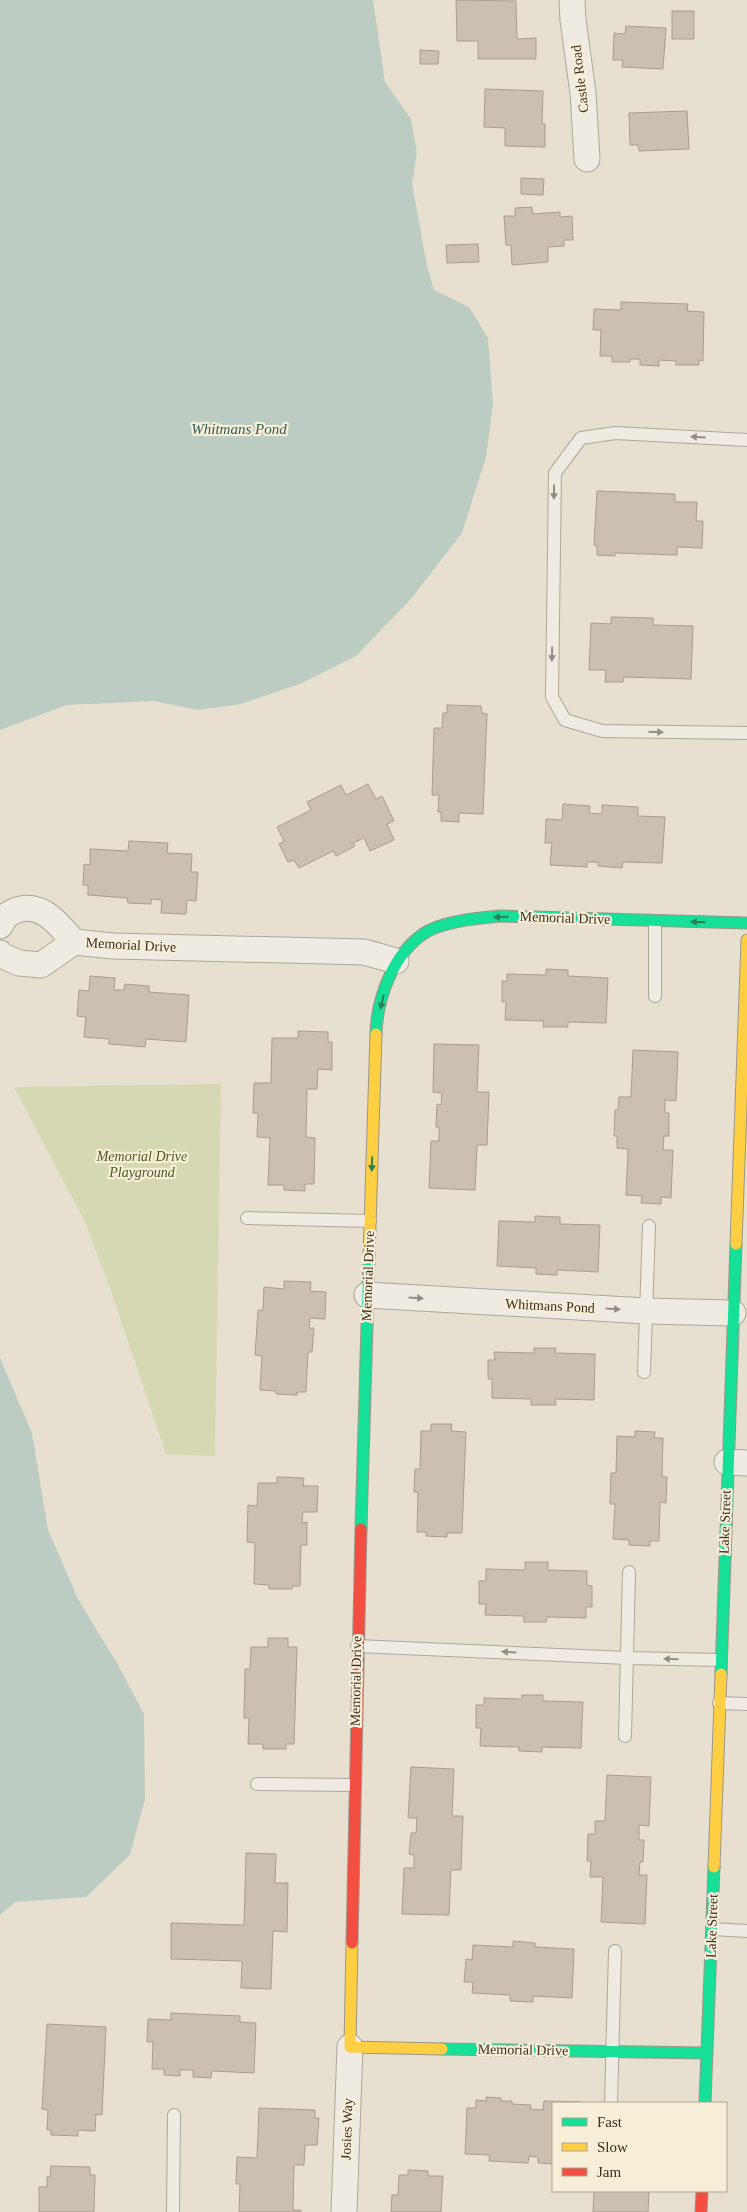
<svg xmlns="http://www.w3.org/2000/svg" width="747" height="2212" font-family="'Times New Roman',serif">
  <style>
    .green { fill: #d6d7b3 }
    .water { fill: #bcccc2 }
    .building { fill: #cbbfb2; stroke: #a89c90 }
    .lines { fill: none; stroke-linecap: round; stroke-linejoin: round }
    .lane-casing { stroke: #ada599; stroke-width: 14 }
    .street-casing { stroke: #ada599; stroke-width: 27 }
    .fast-casing { stroke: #9c958a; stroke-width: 13 }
    .slow-casing { stroke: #9c958a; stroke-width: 13 }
    .jam-casing { stroke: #9c958a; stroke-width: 13 }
    .lane { stroke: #efebe3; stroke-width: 12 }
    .street { stroke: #efebe3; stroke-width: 25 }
    .fast { stroke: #16e098; stroke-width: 11 }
    .slow { stroke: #ffcf43; stroke-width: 11 }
    .jam { stroke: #f24e42; stroke-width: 11 }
    .oneway { fill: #968c82 }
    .oneway2 { fill: #2b7e56 }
    .labels { text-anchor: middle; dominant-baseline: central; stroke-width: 4.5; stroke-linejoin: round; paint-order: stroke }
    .street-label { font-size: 14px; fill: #3d2e20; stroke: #f7eed8 }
    .park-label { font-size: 14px; font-style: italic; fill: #4d5a26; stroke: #f7eed8 }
    .water-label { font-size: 15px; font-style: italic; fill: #2f5d5a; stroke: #f7eed8 }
  </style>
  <rect width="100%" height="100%" fill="#e7e0d1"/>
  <!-- green -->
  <path class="green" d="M221,1084L215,1456L166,1454L110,1288L85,1222L14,1087Z"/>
  <!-- water -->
  <path class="water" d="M0,0H373L385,82L411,119L417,153L412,183L427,266L434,290L469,307L488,338L493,404L486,457L462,533L410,600L356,656L302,683L241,704L198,710L154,701L67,705L0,730Z
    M0,1358L32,1433L48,1530L78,1599L118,1665L144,1714L145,1799L130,1855L86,1897L15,1902L0,1915Z"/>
  <!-- building -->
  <path class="building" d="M456,0L516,1L517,39L536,38V59H478V41H457Z
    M672,11H694V39H672Z
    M626,26L666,28L663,69L622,67L623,60H613L614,33L625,34Z
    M420,50L439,51L438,64H420Z
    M485,89L543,91L542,124H545V147L505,146V128L484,127Z
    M687,111L689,149L639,151L638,145H630L629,113Z
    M521,178L544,179L543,195L521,194Z
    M532,207L533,214L560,212V217L572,216L573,240H564V246L548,247V262L512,265L511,245H506L504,216H515V208Z
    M478,244L479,262L447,263L446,245Z
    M621,302L688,304L687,311L704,312L703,361L699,360V365H676V361L659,360V366L640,365V359H630V362H612V356H600L601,330H593L594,309L621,310Z
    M597,491L675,494V502H697L696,521H703L702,548L677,547V555L615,553V556L597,555V546L594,545Z
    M611,617L653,618V625L693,626L691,679L624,677L623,682H605L606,670H589L591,623L611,624Z
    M447,705L481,706L482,713L487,714L483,814L459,813V822L441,821V812H438L439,795H432L434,728H442L443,713H447Z
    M368,784L376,799L382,796L394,821L387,824L394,840L370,851L364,838L353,843L355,846L336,856L333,851L299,868L294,860L288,862L279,844L284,841L277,827L311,810L307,802L341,785L346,795Z
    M563,804L590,806L589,813L602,814V805L638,807V816L665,817L662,863L623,862L622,868L598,866V862H587V867L550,865L552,843H545L546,819L562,820Z
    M129,841L168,843L167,853L192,854L191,872H198L196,901L187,900L186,914L161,913L162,900L151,899V904L128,903L127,898L88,895V885H83L84,864L90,865V849L128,851Z
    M546,969L568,970V976L608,978L606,1023L568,1022V1027H543L544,1021L505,1020L506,1002H502V981H507V974L546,975Z
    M90,976L115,978L114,990H124L125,984L149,986V992L189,995L186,1042L146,1039L145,1047L109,1044V1039L84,1037L86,1017L77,1016L79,990L89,991Z
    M298,1031L328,1032V1042H332V1070L318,1069L317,1089H307L306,1137L315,1138L314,1184H305V1191L284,1190V1185H268L270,1138L257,1137L258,1113H253L254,1083H271L272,1038H298Z
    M434,1044L479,1045L477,1092H489L487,1145H477L475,1190L429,1188L431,1141H439V1127H436L437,1104L441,1105L442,1093L433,1092Z
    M633,1050L678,1052L676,1101L665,1100V1113H669V1136H664L663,1150H673L671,1198L661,1197V1204L641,1203L642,1196L626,1195L628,1149L617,1148V1136H614L615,1110H618L619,1097H631Z
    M535,1216L560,1217V1224L600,1225L598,1272L557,1270V1275L536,1274V1268L497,1266L499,1221L535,1222Z
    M284,1281L311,1282L310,1291L326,1292L325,1319L310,1318L309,1328H314L312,1352H308L306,1392H297V1395L276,1394V1391L260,1390L262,1356L255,1355L258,1310H263L264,1287L284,1289Z
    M534,1348H556L555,1353L595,1354L594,1400L555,1399L556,1405H531V1399L492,1398V1379H488V1360H495L494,1352L534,1353Z
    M431,1424H452L451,1431L466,1432L462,1533H447V1537L426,1536V1532H417L418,1492H414L415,1469H420L421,1431H431Z
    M635,1431L655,1432L654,1438H663L662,1477H667L666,1503L660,1502L659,1541H650V1546L629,1545V1540L613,1539L615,1504H610L611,1473H616L617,1436L635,1437Z
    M277,1477L304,1478L303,1486H318L317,1512H303L302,1523L307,1522V1545H301L300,1586H292V1589H269V1585L254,1584L255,1543L247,1542L248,1505L257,1506L258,1483H277Z
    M525,1562H548V1570L587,1571V1585L592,1586V1607H586V1618L547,1617L546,1622H524V1616L485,1615L486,1604H479V1581H486V1569L525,1570Z
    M268,1638H288V1647H297L294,1744H286V1749H263V1744H248L249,1718H244L245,1669H250L251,1647H268Z
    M522,1695H543V1701L583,1702L581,1748L542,1747V1752L519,1751V1747L480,1746L481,1728H476V1705H484V1698L522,1699Z
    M411,1767L454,1769L452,1816H463L461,1870H451L449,1915L402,1914L404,1868H414V1855L409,1854L411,1833H416L417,1818H408Z
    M607,1775L651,1777L649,1826L639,1825V1840H644L643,1862H640L639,1875H647L645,1924L601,1922L603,1877H590L591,1861H587L588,1834H595V1821H605Z
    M246,1853L276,1854L275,1883H288L287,1932L273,1931L271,1989L241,1988L242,1961L171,1959V1923L244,1925Z
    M513,1941L535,1943V1947L574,1949L572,1998L533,1996V2002L510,2001V1995L472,1993L473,1982H464L466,1959L472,1960L473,1945L513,1947Z
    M171,2013L240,2016V2022L256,2023L254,2073L212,2071L211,2078L193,2077V2070H180V2076L164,2075V2069H152L153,2042H147L148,2019L171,2020Z
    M47,2024L106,2027L102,2115L96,2114L95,2131L78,2130V2136L51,2135V2130H47L48,2110L42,2109Z
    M486,2097L501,2098V2101H512V2104L531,2105L530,2109L543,2110L544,2101L580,2102L553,2103V2164L538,2163V2157L529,2156L528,2163L489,2161L490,2155L465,2154L467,2108H476V2100L487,2101Z
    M259,2108L315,2110V2118H319L317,2145H305L304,2165H294L293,2210H301V2212H239L240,2184H236L237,2157L257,2158Z
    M51,2166L90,2167V2175H95L94,2212H39V2187H47V2177H50Z
    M408,2170L428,2171V2176H443L441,2212H391L392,2195H398L399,2175H408Z
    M594,2191H649L648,2212H593Z"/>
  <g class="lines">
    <defs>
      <path id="lane" d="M747,440L615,433L581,438L555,473L552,697L565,720L602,731L747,733
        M655,996V921
        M247,1218L370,1221
        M644,1372L649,1226
        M357,1646L627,1658L720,1660
        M719,1703L747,1704
        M625,1736L629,1572
        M257,1784L354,1785
        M712,1929L747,1931
        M611,2103L615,1951
        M173,2212L174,2115"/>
      <path id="street" d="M572,0L573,20L583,93L587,159
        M0,926C8,907 30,904 46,914C57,921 66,933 74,942
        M0,953L1,955L19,963L41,965L74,942L113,946L364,952L396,961
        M367,1295L646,1311L733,1313
        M727,1462L747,1463
        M344,2212L350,2047"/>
      <path id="fast" d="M376,1034C377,998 393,955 423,934C441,921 480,918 501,916L747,923
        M361,1529L369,1257
        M721,1674L736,1244
        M442,2049L707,2053
        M705,2103L714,1867"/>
      <path id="slow" d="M736,1244L747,940
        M369,1257L376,1034
        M714,1867L721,1674
        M352,1943L350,2047L442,2049"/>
      <path id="jam" d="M352,1943L361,1529
        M701,2212L702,2191"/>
    </defs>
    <!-- lane casing -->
    <use href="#lane" class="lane-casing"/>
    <!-- street casing -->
    <use href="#street" class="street-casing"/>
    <!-- fast casing -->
    <use href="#fast" class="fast-casing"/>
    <!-- slow casing -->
    <use href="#slow" class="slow-casing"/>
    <!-- jam casing -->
    <use href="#jam" class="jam-casing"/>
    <!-- lane -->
    <use href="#lane" class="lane"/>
    <!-- street -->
    <use href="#street" class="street"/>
    <!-- fast -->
    <use href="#fast" class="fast"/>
    <!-- slow -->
    <use href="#slow" class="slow"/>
    <!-- jam -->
    <use href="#jam" class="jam"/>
  </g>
  <!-- one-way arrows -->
  <defs><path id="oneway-solid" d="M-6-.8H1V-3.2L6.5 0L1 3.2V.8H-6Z" transform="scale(1.25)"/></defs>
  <g class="oneway">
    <use href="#oneway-solid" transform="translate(698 437) rotate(-177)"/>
    <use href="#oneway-solid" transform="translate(554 492) rotate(91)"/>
    <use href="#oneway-solid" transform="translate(552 654) rotate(91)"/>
    <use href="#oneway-solid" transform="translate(656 732) rotate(1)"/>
    <use href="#oneway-solid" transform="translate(416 1298) rotate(3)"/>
    <use href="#oneway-solid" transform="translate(613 1309) rotate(3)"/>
    <use href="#oneway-solid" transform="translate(509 1652) rotate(-177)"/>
    <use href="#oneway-solid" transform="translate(671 1659) rotate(-179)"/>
  </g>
  <g class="oneway2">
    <use href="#oneway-solid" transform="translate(501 917) rotate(178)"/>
    <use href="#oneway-solid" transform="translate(698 922) rotate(-179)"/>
    <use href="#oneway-solid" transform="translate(382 1002) rotate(103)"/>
    <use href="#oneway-solid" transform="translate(372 1164) rotate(92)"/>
  </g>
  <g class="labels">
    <!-- street labels -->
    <g class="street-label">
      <text transform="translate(580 79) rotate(-97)">Castle Road</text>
      <text transform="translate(565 918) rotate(2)">Memorial Drive</text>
      <text transform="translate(131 945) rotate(3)">Memorial Drive</text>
      <text transform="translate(368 1276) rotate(-88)">Memorial Drive</text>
      <text transform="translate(550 1306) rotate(3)">Whitmans Pond</text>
      <text transform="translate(725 1522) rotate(-88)">Lake Street</text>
      <text transform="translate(356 1681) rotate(-89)">Memorial Drive</text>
      <text transform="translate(712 1926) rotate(-88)">Lake Street</text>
      <text transform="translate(523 2050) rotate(1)">Memorial Drive</text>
      <text transform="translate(347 2129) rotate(-88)">Josies Way</text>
    </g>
    <!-- park labels -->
    <g class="park-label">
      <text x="142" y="1156">Memorial Drive<tspan x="142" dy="16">Playground</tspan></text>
    </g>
    <!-- water labels -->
    <g class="water-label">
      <text x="239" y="429">Whitmans Pond</text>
    </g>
  </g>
  <!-- legend -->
  <rect x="552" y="2102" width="175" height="90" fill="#f7eed8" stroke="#ada18e"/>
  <rect x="562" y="2118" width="25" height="8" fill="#16e098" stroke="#ada18e"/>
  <text x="597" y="2127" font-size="15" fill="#3d2e20">Fast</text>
  <rect x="562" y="2143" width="25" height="8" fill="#ffcf43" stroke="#ada18e"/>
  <text x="597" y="2152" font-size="15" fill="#3d2e20">Slow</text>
  <rect x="562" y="2168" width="25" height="8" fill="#f24e42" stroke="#ada18e"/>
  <text x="597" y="2177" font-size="15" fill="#3d2e20">Jam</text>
</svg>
